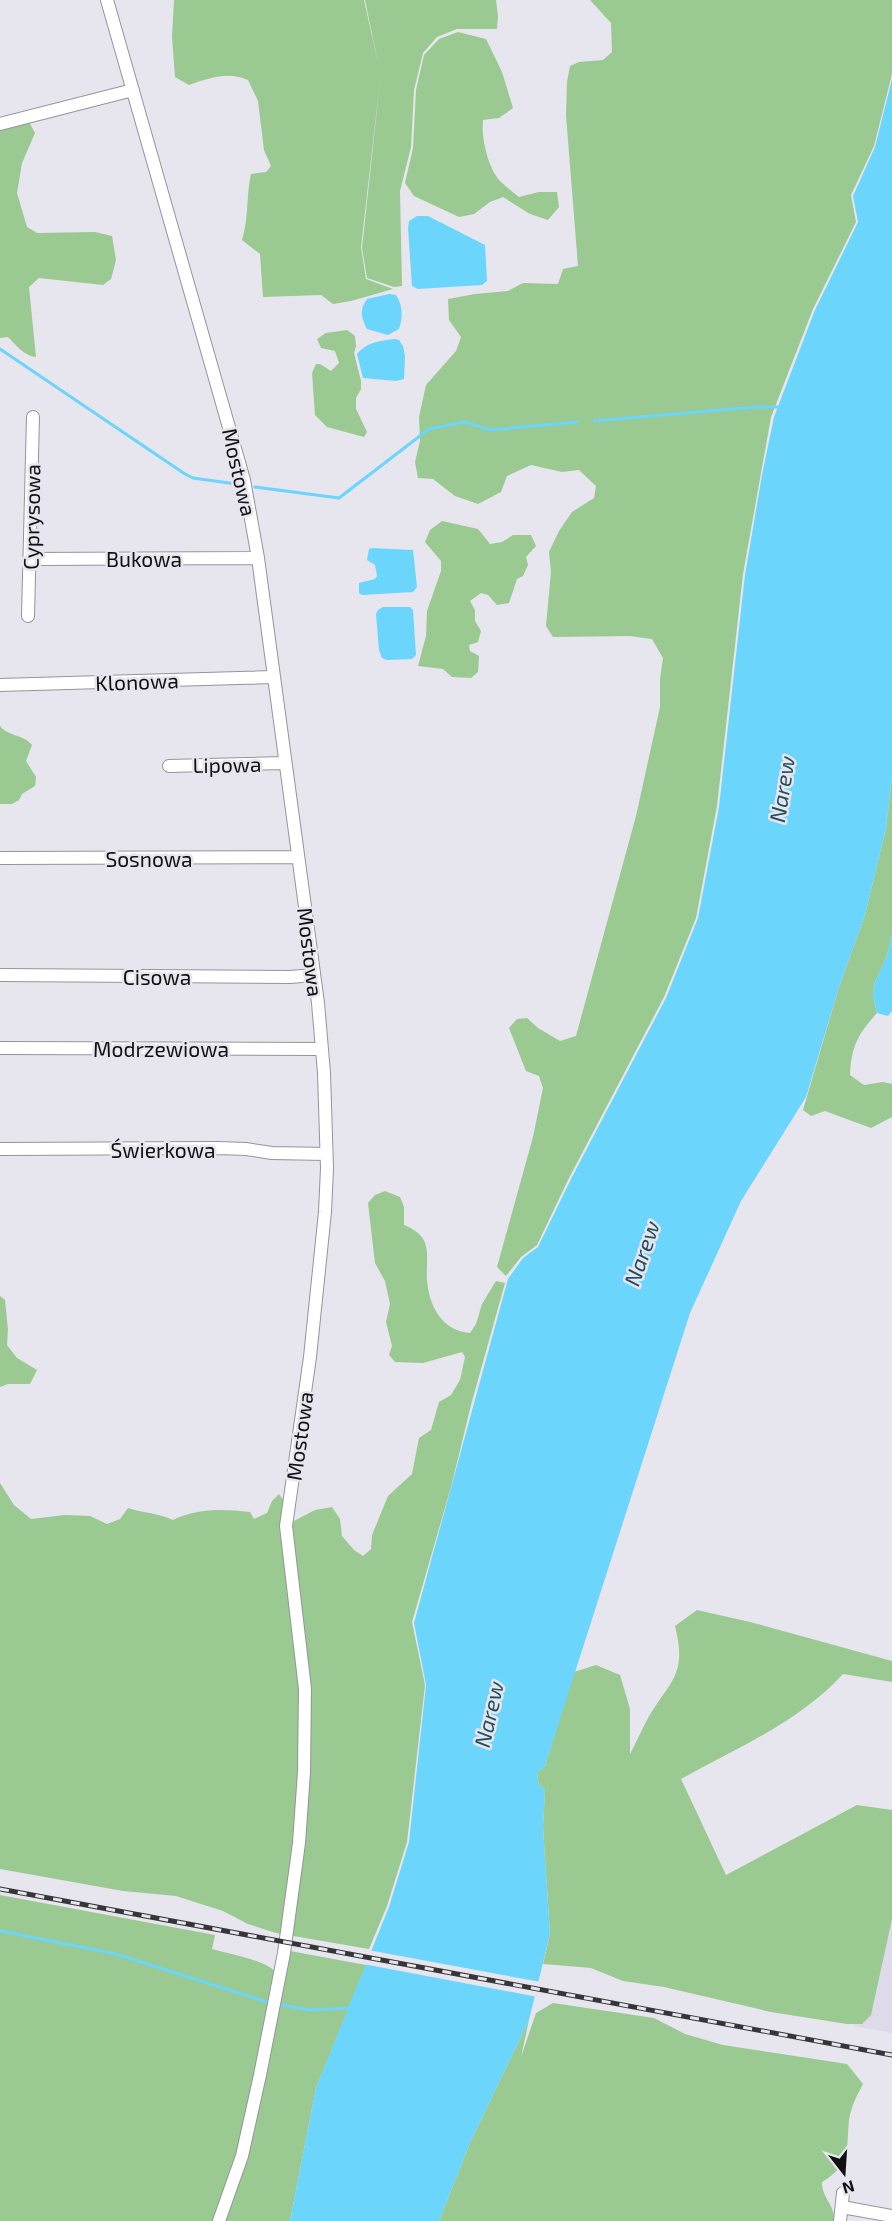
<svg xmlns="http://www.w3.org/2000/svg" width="892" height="2221" font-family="'Exo 2',sans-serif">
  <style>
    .built { fill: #dedae9 }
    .green { fill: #9ac991 }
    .water { fill: #6bd5fb }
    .pier { fill: #e7e5ed }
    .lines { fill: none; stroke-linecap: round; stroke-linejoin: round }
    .stream { stroke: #6bd5fb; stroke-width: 3 }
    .minor-casing { stroke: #96949b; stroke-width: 14 }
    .minor { stroke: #fff; stroke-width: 12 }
    .rail-casing { stroke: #363538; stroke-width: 5 }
    .rail { stroke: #e7e5ed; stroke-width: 3; stroke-dasharray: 9; stroke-linecap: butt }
    .labels { text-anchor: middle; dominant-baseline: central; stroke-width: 5; stroke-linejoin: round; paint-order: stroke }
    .street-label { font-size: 21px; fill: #100f12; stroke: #e7e5ed }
    .water-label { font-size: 22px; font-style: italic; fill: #214f5f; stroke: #e7e5ed }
  </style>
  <rect width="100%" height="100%" fill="#e7e5ed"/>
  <!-- built -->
  <path class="built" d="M892,1902V2033L854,2026Z"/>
  <!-- green -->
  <path class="green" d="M174,0H364L379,67L365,0H496L498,16L497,29H457L437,37L423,53L414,90L411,147L400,191L402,286L394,287L367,278L362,248L381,72L361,247L366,279L393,289L351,301L333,304L321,295L263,297L260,254L242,240C249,218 246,196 251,174L266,172L271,166L264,150L258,101L248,80C228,71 209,78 189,85L175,77L172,37Z
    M590,0H892V74L874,146L851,195L856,222L813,309L771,417L743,574L717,806L696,918L664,997L569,1178L537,1245L521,1257L506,1276L497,1267L533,1137L543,1088L539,1076L526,1071L509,1028L517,1019L527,1018L538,1028L560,1041L576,1036L636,816L660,707V679L663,658L652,639L629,636L553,637L546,626L551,572L549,552L559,531L572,512L594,498L596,486L579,470L562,472L531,465L507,476L501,492L478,504L455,496L433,479L418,478L415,462L420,441L419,417L426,385L456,351L461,337L449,320L448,299L475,294L508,291L523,283L558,284L563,269L578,266L566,115L567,82L570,66L579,62L603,60L612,52L611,23Z
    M458,32L486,39L502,72L513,108L499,118L483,120C481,138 488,168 500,181C506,187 513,192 519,197L539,192H557L559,207L548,220L530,214L503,197L490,202L474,214L459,217L414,196L405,183L413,148L416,90L424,55L439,39Z
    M29,122L35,133L22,163L17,193L27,227L37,233L95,232L112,236L116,260L111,279L103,285L39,278L29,287L36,357C24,356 16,345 8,337L0,338V128Z
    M347,330L355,336L356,346L354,353L361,381V389L356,398V409L367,432L364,437L327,427L315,415L312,373L316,364H320L331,371L339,363L335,351L321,348L317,339L326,333Z
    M442,521L478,529L490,544L502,542L513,535H531L536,546L526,557L528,565L523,576L517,579L509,603L497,605L488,595L481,593L470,601L475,610V621L481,631L478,642L469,645L470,651L479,656L478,672L471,678L452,677L443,669L418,666L426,636L427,611L441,571V561L425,542L430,530Z
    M0,726C9,737 23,734 32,745L26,761L36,777L35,786L22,794L19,800L12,804H0Z
    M892,777V935L887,956L875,982L873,996L877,1013C858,1034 851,1047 850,1075L864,1085L883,1082L892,1084V1117L871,1128L825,1111L811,1116L803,1110L839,987L865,915L886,828Z
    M385,1191L400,1197L404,1207V1225C412,1228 422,1234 425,1243C429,1254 426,1268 427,1280C429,1306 442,1331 470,1333L476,1324L482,1304L496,1281L505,1283L471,1405L451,1487L412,1622L425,1685L407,1842L387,1906L369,1949L276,1933L248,1924L223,1911L176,1896L123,1891L0,1869V1483L14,1505L31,1519L65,1515L90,1516L107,1524L120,1519L128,1508C143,1513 159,1513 173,1520C198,1508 222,1509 250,1512L254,1519L267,1513L272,1501L279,1494L284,1501L292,1522L315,1510L332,1507L340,1519L342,1536L354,1550L363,1556L371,1549L372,1535L388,1496L412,1474L419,1438L431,1430L439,1402L451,1395L460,1380L465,1357L462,1352L423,1363L395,1362L389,1355L392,1346L386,1322L390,1304L385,1281L375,1263L368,1203L375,1195Z
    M0,1296L5,1300L8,1330L7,1345L17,1358L37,1370L30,1384H8L0,1387Z
    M697,1610L750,1622L892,1661V1682L843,1674C799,1722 737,1748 681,1779L726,1875L857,1805L892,1810V1919L871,2015L862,2024H847L771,2012L664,1987L623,1981L591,1968L543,1964L550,1934L543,1827L545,1790L539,1785L537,1773L545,1766L574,1672L596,1665L620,1675L630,1709V1754C636,1743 641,1731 647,1720C669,1681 688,1677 675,1626Z
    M0,1895L215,1935L212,1949C226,1953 268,1961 275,1972L290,1951L366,1965L316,2088L290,2221H0Z
    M553,2003L654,2018L685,2034L723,2045L847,2064L863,2084C857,2095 851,2107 849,2120C846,2149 852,2164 822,2182C822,2199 835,2204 834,2221H439L470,2143L529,2020L521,2057L536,2013Z"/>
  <!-- water -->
  <path class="water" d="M892,79V777L886,828L865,915L839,987L806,1097L741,1201L690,1313L545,1766L537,1773L539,1785L545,1790L543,1827L550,1934L529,2020L470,2143L439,2221H290L316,2088L389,1907L409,1842L426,1685L414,1623L508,1279L523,1258L538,1247L571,1179L666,998L698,918L719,807L745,575L762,475L774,417L815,310L858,222L853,196L875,147Z
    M417,216H428L485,245L487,281L482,285L418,289L412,286L408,228L409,221Z
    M389,294L396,295C403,305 403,318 399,329L388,335L367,329C361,317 359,310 367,299Z
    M395,339L399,340L403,346L405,356L404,379L396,381L363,378L357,354C367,342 379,341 395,339Z
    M372,548L413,550L417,587L413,592L362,595L359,593V583L375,579L377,576L375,565L367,560L369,549Z
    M383,607H410L413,610L416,655L412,659L387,660L382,658L379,650L376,614L378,610Z
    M892,935V1011L888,1016L877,1013L873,996L875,982L887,956Z"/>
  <!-- pier -->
  <path class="pier" d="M368,1950L541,1982L538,1997L363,1964Z"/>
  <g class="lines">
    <!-- stream -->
    <path class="stream" d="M0,349L185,474L193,478L236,484
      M594,421L755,407H778
      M255,487L339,498L429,429L465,422L490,430L578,422
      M0,1931L116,1954L270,2003
      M277,2004L310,2010L350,2008"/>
    <defs>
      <path id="minor" d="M107,0L244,480L258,558L318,1003L324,1073L327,1168L325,1212L310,1357L286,1526L305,1689L304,1772L299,1843L284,1953L260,2075L242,2156L219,2221
        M0,124L133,90
        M30,559L258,558
        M28,616L33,417
        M0,685L274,677
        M169,766L285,763
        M0,858L298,857
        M0,975L290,977L314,975
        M0,1048L322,1049
        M0,1149L218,1148L246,1149L272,1153L326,1154
        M842,2207L892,2216
        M840,2221L843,2193"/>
    </defs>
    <!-- minor casing -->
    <use href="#minor" class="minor-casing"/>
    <!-- minor -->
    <use href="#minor" class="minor"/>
    <defs>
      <path id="rail" d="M0,1889L892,2055"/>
    </defs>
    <!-- rail casing -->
    <use href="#rail" class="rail-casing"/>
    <!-- rail -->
    <use href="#rail" class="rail"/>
  </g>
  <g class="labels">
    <!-- street labels -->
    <g class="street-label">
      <text transform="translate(240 472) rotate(77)">Mostowa</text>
      <text transform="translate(31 517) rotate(-89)">Cyprysowa</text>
      <text x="144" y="558">Bukowa</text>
      <text transform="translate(137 681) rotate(-2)">Klonowa</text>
      <text transform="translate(227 764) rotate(-1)">Lipowa</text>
      <text x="149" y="858">Sosnowa</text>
      <text transform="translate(311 952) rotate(83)">Mostowa</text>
      <text x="157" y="976">Cisowa</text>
      <text x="161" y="1048">Modrzewiowa</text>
      <text x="163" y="1149">Świerkowa</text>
      <text transform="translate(299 1436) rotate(-82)">Mostowa</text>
    </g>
    <!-- water labels -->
    <g class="water-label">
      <text transform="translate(781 789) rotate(-81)">Narew</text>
      <text transform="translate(641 1253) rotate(-71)">Narew</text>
      <text transform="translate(488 1714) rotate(-77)">Narew</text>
    </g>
  </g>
  <!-- north arrow -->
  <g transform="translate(844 2173) rotate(163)" stroke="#e7e5ed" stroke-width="4.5" paint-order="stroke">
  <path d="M0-4.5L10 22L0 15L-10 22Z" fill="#100f12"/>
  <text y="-9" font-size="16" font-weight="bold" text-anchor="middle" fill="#100f12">N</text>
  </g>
</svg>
